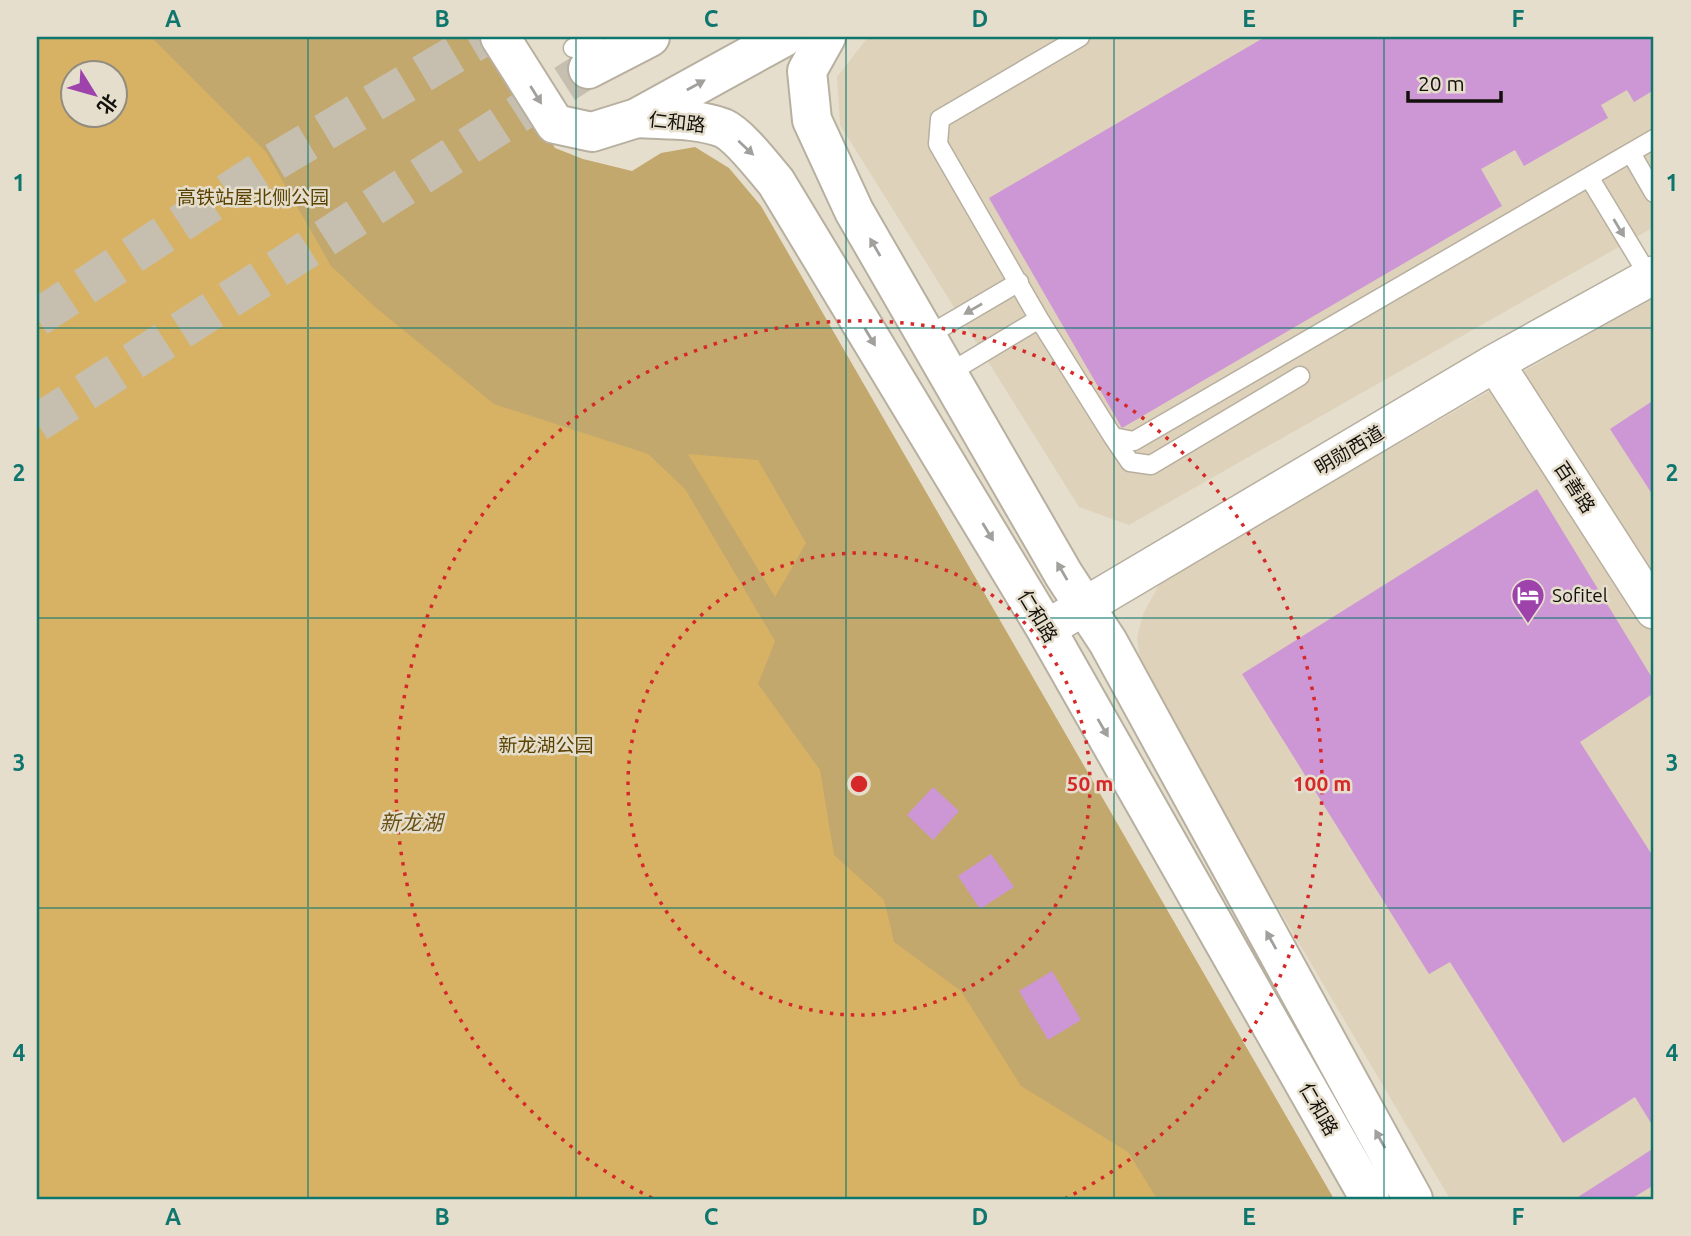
<svg xmlns="http://www.w3.org/2000/svg" width="1691" height="1236" font-family="Ubuntu,'Noto Sans SC',sans-serif">
  <style>
    .built { fill: #ded2bb }
    .green { fill: #c3a86e; fill-rule: evenodd }
    .water { fill: #d7b264; fill-rule: evenodd }
    .building { fill: #cd96d5 }
    .lines { fill: none; stroke-linecap: round; stroke-linejoin: round }
    .primary-tunnel { stroke: #c6bfb0; stroke-width: 38; stroke-dasharray: 38 19; stroke-linecap: butt }
    .service-casing { stroke: #b7af9f; stroke-width: 21 }
    .minor-casing { stroke: #b7af9f; stroke-width: 40 }
    .tertiary-casing { stroke: #b7af9f; stroke-width: 42 }
    .primary-casing { stroke: #b7af9f; stroke-width: 42 }
    .service { stroke: #fff; stroke-width: 18 }
    .minor { stroke: #fff; stroke-width: 37 }
    .tertiary { stroke: #fff; stroke-width: 38 }
    .primary { stroke: #fff; stroke-width: 38 }
    .oneway { fill: #a1a09d }
    .grid { fill: none; stroke: #0f766e; stroke-width: 2; stroke-opacity: 0.55 }
    .ring { fill: none; stroke: #d62828; stroke-width: 3.5; stroke-dasharray: 3.5 7 }
    .labels { text-anchor: middle; dominant-baseline: central; stroke-width: 5; stroke-linejoin: round; paint-order: stroke }
    .street-label { font-size: 19px; fill: #13110b; stroke: #e6decd }
    .park-label { font-size: 19px; fill: #5a4200; stroke: #e6decd }
    .poi-label { font-size: 19px; fill: #13110b; stroke: #e6decd; text-anchor: start }
    .water-label { font-size: 21px; font-style: italic; fill: #6b5216; stroke: #e6decd }
    .centre { fill: #d62828; stroke: #e6decd; stroke-width: 3.5 }
    .ring-label { font-size: 21px; text-anchor: middle; font-weight: bold; fill: #d62828; stroke: #e6decd; stroke-width: 5; stroke-linejoin: round; paint-order: stroke }
    .neatline { fill: none; stroke: #0f766e; stroke-width: 2.5 }
    .grid-label { font-size: 23px; text-anchor: middle; font-weight: bold; fill: #0f766e }
  </style>
  <rect width="100%" height="100%" fill="#e6decd"/>
  <!-- built -->
  <path class="built" d="M868,37H1654V227L1129,525L1079,507L840,125L837,77Z
    M1654,296V1199H1450L1143,679L1137,638L1143,614L1161,581Z"/>
  <!-- green -->
  <path class="green" d="M37,37H485L555,148L583,159L632,171L661,153L695,147L729,168L761,206L1334,1199H37ZM74,74H116V116H74Z"/>
  <!-- water -->
  <path class="water" d="M37,37H151L266,152L331,266L375,307L494,404L648,454L685,489L775,641L758,684L820,770L834,855L884,900L894,942L961,991L1021,1086L1128,1152L1157,1199H37ZM74,74H116V116H74Z
    M688,454L758,460L806,543L775,597Z"/>
  <!-- building -->
  <path class="building" d="M1265,37H1654V90L1634,102L1627,90L1601,105L1608,118L1524,166L1515,150L1481,169L1502,206L1122,428L989,198Z
    M1654,400V497L1610,429Z
    M1537,489L1654,681V693L1580,742L1654,858V1128L1635,1097L1563,1143L1450,962L1429,974L1242,674Z
    M933,787L959,811L933,840L907,815Z
    M991,854L1014,887L980,909L958,876Z
    M1052,971L1081,1020L1048,1040L1019,991Z
    M1654,1148V1185L1631,1199H1575Z"/>
  <g class="lines">
    <!-- primary-tunnel -->
    <path class="primary-tunnel" d="M37,318L269,165L484,37
      M37,423L588,69"/>
    <defs>
      <path id="service" d="M1080,37L940,119L938,144L1039,319L1113,437L1134,441L1654,139
        M573,48L595,37
        M1631,153L1654,193
        M1589,177L1650,278
        M927,336L1019,282
        M949,373L1039,319
        M1113,437L1130,462L1151,465L1300,376"/>
      <path id="minor" d="M1495,363L1654,610
        M1046,629L1495,363L1654,275"/>
      <path id="tertiary" d="M826,37L807,71L812,120L854,211L1064,575L1108,642L1413,1199
        M637,118C664,120 696,118 723,128C739,135 764,168 776,182L1046,629L1370,1199"/>
      <path id="primary" d="M500,37L555,124L592,132L637,118L784,37
        M588,69L650,37"/>
    </defs>
    <!-- service casing -->
    <use href="#service" class="service-casing"/>
    <!-- minor casing -->
    <use href="#minor" class="minor-casing"/>
    <!-- tertiary casing -->
    <use href="#tertiary" class="tertiary-casing"/>
    <!-- primary casing -->
    <use href="#primary" class="primary-casing"/>
    <!-- service -->
    <use href="#service" class="service"/>
    <!-- minor -->
    <use href="#minor" class="minor"/>
    <!-- tertiary -->
    <use href="#tertiary" class="tertiary"/>
    <!-- primary -->
    <use href="#primary" class="primary"/>
  </g>
  <!-- one-way arrows -->
  <defs><path id="oneway-solid" d="M-6-.8H1V-3.2L6.5 0L1 3.2V.8H-6Z" transform="scale(1.75)"/></defs>
  <g class="oneway">
    <use href="#oneway-solid" transform="translate(696 85) rotate(-29)"/>
    <use href="#oneway-solid" transform="translate(536 95) rotate(58)"/>
    <use href="#oneway-solid" transform="translate(746 148) rotate(43)"/>
    <use href="#oneway-solid" transform="translate(1619 228) rotate(59)"/>
    <use href="#oneway-solid" transform="translate(875 247) rotate(-120)"/>
    <use href="#oneway-solid" transform="translate(973 309) rotate(150)"/>
    <use href="#oneway-solid" transform="translate(870 337) rotate(59)"/>
    <use href="#oneway-solid" transform="translate(988 532) rotate(59)"/>
    <use href="#oneway-solid" transform="translate(1062 571) rotate(-120)"/>
    <use href="#oneway-solid" transform="translate(1103 728) rotate(60)"/>
    <use href="#oneway-solid" transform="translate(1271 940) rotate(-119)"/>
    <use href="#oneway-solid" transform="translate(1380 1139) rotate(-119)"/>
  </g>
  <!-- grid -->
  <path class="grid" d="M308,37V1199M576,37V1199M846,37V1199M1114,37V1199M1384,37V1199M37,328H1654M37,618H1654M37,908H1654"/>
  <!-- distance rings -->
  <g class="ring">
    <circle cx="859" cy="784" r="231"/>
    <path d="M652 1198A463 463 0 1 1 1066 1198"/>
  </g>
  <!-- icons -->
  <defs>
    <symbol id="hotel-pin" viewBox="-11 -11 22 30"><path d="M0 17L-7.5 6A9.5 9.5 0 1 1 7.5 6Z" fill="#9e42ac" stroke="#e6decd"/><path d="M-6-4.5h1.5V1H6V5H4.5V3h-9V5H-6ZM-4 0a1.8 1.8 0 1 1 3.6 0ZM.5 0V-2.5h3Q6-2.5 6 0Z" fill="#fff"/></symbol>
  </defs>
  <g fill-rule="evenodd">
    <use href="#hotel-pin" x="1509" y="576" width="38" height="52"/>
  </g>
  <g class="labels">
    <!-- street labels -->
    <g class="street-label">
      <text transform="translate(677 122) rotate(6)">仁和路</text>
      <text transform="translate(1349 450) rotate(-31)">明勋西道</text>
      <text transform="translate(1575 487) rotate(57)">百善路</text>
      <text transform="translate(1038 616) rotate(59)">仁和路</text>
      <text transform="translate(1319 1109) rotate(60)">仁和路</text>
    </g>
    <!-- park labels -->
    <g class="park-label">
      <text x="253" y="197">高铁站屋北侧公园</text>
      <text x="546" y="745">新龙湖公园</text>
    </g>
    <!-- poi labels -->
    <g class="poi-label">
      <text x="1552" y="595">Sofitel</text>
    </g>
    <!-- water labels -->
    <g class="water-label">
      <text x="411" y="822">新龙湖</text>
    </g>
  </g>
  <circle cx="859" cy="784" r="10" class="centre"/>
  <g class="ring-label">
    <text x="1090" y="791">50 m</text>
    <text x="1322" y="791">100 m</text>
  </g>
  <!-- border -->
  <rect width="1691" height="1236" fill="none" stroke="#e6decd" stroke-width="77"/>
  <!-- north arrow -->
  <g transform="translate(94 94) rotate(127)"><circle r="33" fill="#e6decd" stroke="#928c7f" stroke-width="2"/>
  <path d="M0-5L12 26L0 18L-12 26Z" fill="#9e42ac"/>
  <text y="-10" font-size="19" font-weight="bold" text-anchor="middle" fill="#13110b">北</text>
  </g>
  <!-- scale -->
  <path d="M1408 91v10h93v-10" fill="none" stroke="#13110b" stroke-width="3.5"/>
  <text x="1418" y="91" font-size="21" fill="#13110b" stroke="#e6decd" stroke-width="5" paint-order="stroke">20 m</text>
  <rect x="38" y="38" width="1614" height="1160" class="neatline"/>
  <g class="grid-label">
    <text x="173" y="27">A</text>
    <text x="442" y="27">B</text>
    <text x="711" y="27">C</text>
    <text x="980" y="27">D</text>
    <text x="1249" y="27">E</text>
    <text x="1518" y="27">F</text>
    <text x="19" y="191">1</text>
    <text x="1672" y="191">1</text>
    <text x="19" y="481">2</text>
    <text x="1672" y="481">2</text>
    <text x="19" y="771">3</text>
    <text x="1672" y="771">3</text>
    <text x="19" y="1061">4</text>
    <text x="1672" y="1061">4</text>
    <text x="173" y="1225">A</text>
    <text x="442" y="1225">B</text>
    <text x="711" y="1225">C</text>
    <text x="980" y="1225">D</text>
    <text x="1249" y="1225">E</text>
    <text x="1518" y="1225">F</text>
  </g>
</svg>
